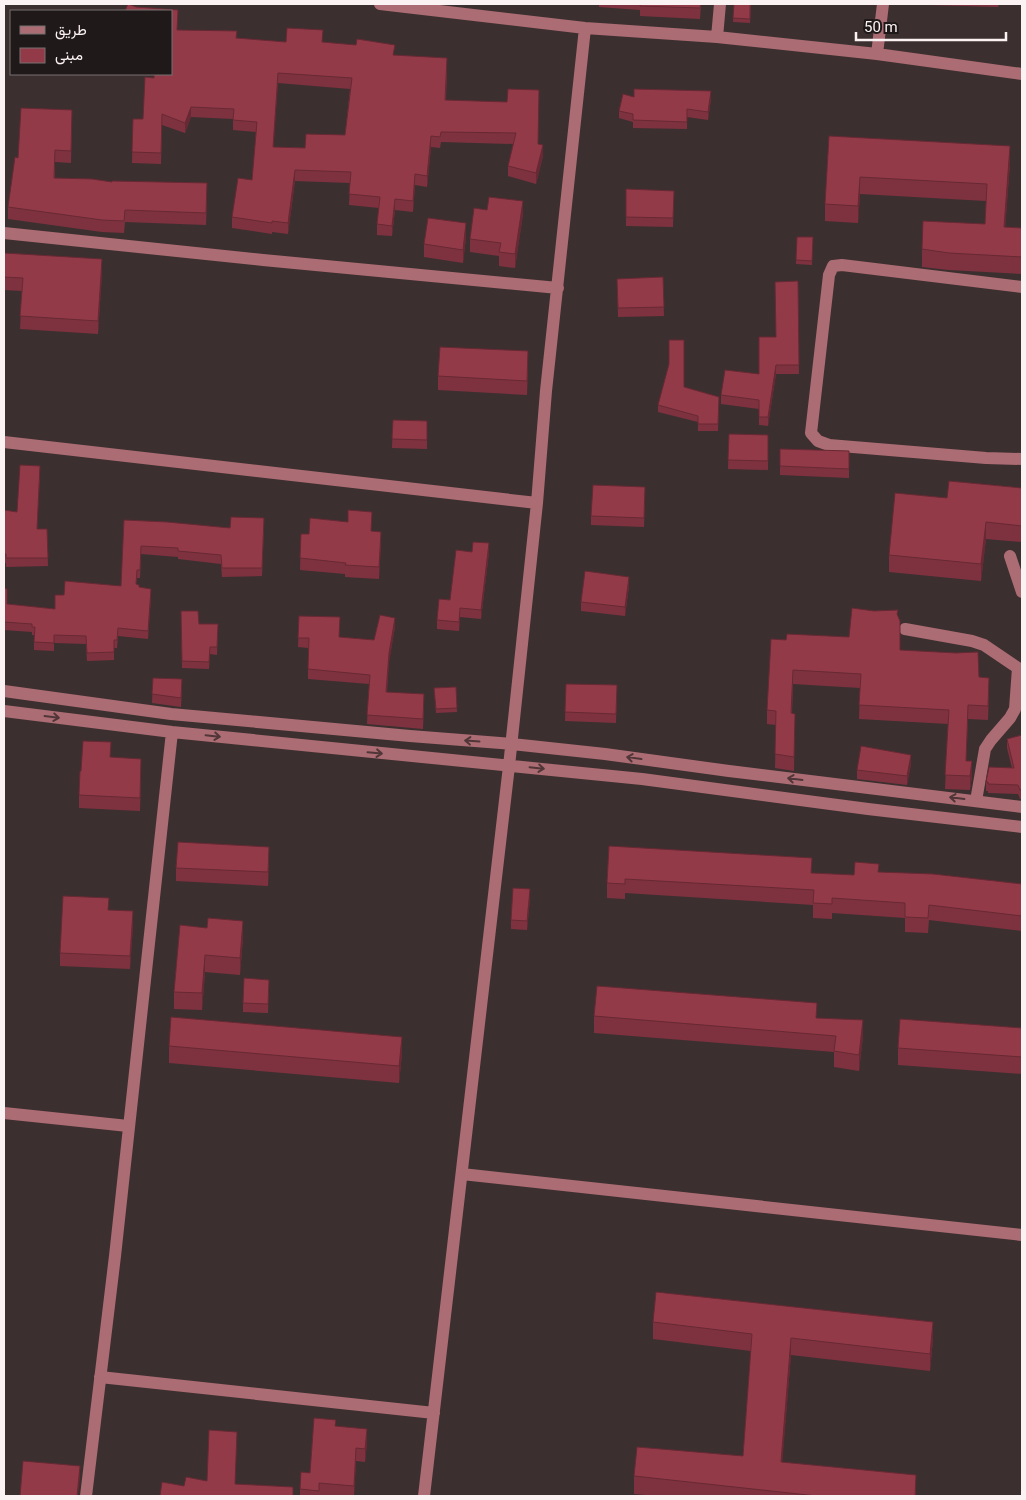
<svg xmlns="http://www.w3.org/2000/svg" width="1026" height="1500" font-family="Roboto,Vazirmatn,sans-serif">
  <style>
    .lines { fill: none; stroke-linecap: round; stroke-linejoin: round }
    .minor { stroke: #ac6c73; stroke-width: 12 }
    .wall { fill: #7e323f; fill-rule: evenodd }
    .shaded-wall { fill: #672933 }
    .building { fill: #933a49; stroke: #672933; fill-rule: evenodd }
    .oneway { stroke: #503638 }
  </style>
  <rect width="100%" height="100%" fill="#3c2f30"/>
  <g class="lines">
    <!-- minor -->
    <path class="minor" d="M380,4L585,28L717,37L877,54L1022,74
      M717,37L720,4
      M877,54L883,4
      M4,233L263,260L558,288
      M1022,287L842,265L833,266L829,275L811,433L818,441L829,445L986,458L1022,459
      M4,442L537,503
      M1010,556L1022,592
      M905,629L972,641L984,645L1018,668L1022,672
      M4,691L171,714L410,736L512,744L605,754L729,771L1022,807
      M4,711L172,732L642,779L868,809L1022,827
      M976,801L985,749L991,740L1010,718L1015,709L1018,668
      M4,1113L128,1126
      M462,1174L1022,1235
      M100,1377L434,1413
      M86,1496L115,1256L172,732
      M424,1496L509,766L537,503L546,391L585,28"/>
  </g>
  <!-- wall -->
  <path class="wall" d="M599,4H701L700,19L640,16V10L599,7Z
    M734,4H751L750,23L733,22Z
    M929,4H999L998,7L929,5Z
    M177,30L237,38L286,42H323L395,55L447,69L446,100L538,144L543,156L536,184L508,176V166L513,144L441,142L440,148L431,147L427,187L415,185L413,212L395,210L392,236L377,235V224L379,208L349,205L350,183L295,181L288,234L272,232V234L232,228V217L252,180L256,132L233,130V119L191,117L185,133L162,125L161,164L132,163L133,119H143L154,78ZM278,83L350,89L345,135L305,148L273,147Z
    M634,97L711,99L708,120L687,117V129L633,128V122L619,118V111Z
    M72,122L71,163L55,162V178L207,195L206,225L125,222L124,233L102,232L8,219V207L18,158Z
    M829,136L1010,164L1005,227L1022,228V274L949,270L922,267V249L985,224L986,201L860,194L858,223L825,221V204Z
    M626,189L674,191L673,227L626,226Z
    M523,214L515,268L499,266V256L470,252V239Z
    M466,237L463,263L424,257V244Z
    M797,237H813L812,265L796,264Z
    M4,253L102,273L98,334L20,329L22,291L4,290Z
    M663,277L664,316L618,317L617,279Z
    M798,281L799,374H776L768,426L759,425V409L721,404V395L759,374L776,337Z
    M528,364L527,395L438,390V376Z
    M684,387L719,397L718,431H698V422L658,412V405Z
    M393,420L427,421V449L392,448Z
    M729,434L768,435V470L728,469Z
    M780,449L849,451V478L780,475Z
    M40,475L37,529H47L48,566L6,567V563H4V510L17,512Z
    M1022,488V542L986,539L981,581L889,572V555L947,498Z
    M645,496L644,527L591,525V516Z
    M124,520L230,528L264,526L262,576L222,577L221,564L178,559V557L141,554L140,578H137L136,584L151,597L148,639L118,636L117,648H114V660L87,661L86,644L54,643V651L34,650V635H32V632L4,630V588L7,604L55,609L64,595L121,586Z
    M371,531L381,543L379,579L345,577V574L300,570L301,534H309Z
    M472,552H489L481,619L460,617L459,631L437,629V620L450,600Z
    M629,586L625,616L581,611V602Z
    M181,611L199,624H218L217,655L210,654L209,669L182,668Z
    M299,616L339,637L374,640L395,627L389,662L387,692L424,703L423,729L367,724L369,684L308,679V648L298,647Z
    M898,618L900,650L979,677L989,692L988,720L968,719L966,761L972,775L970,790L945,789L948,724L859,719L860,688L793,684L792,714H795L794,771L775,768L776,725L767,724V710L786,640L849,637Z
    M153,678L182,688L181,707L152,703Z
    M566,684L617,685L616,723L565,721Z
    M456,687L457,712L436,713L434,688Z
    M1022,735V799H1020L1018,794L988,793V791H986V782L1012,768L1007,748V739Z
    M111,757L141,772L140,811L79,808V795L81,771Z
    M911,764L907,785L857,779V770Z
    M609,846L812,873L854,875L879,872L1022,884V931L929,920L928,933L905,932V918L832,913V919L813,918V905L625,893V899L607,898V883Z
    M269,860L268,886L176,881V868Z
    M530,898L527,930L511,929V920Z
    M109,910L133,925L130,969L60,966V953Z
    M180,925L243,938L240,975L205,972L202,1010L174,1009V992Z
    M269,980L268,1013L243,1012V1003Z
    M594,1016L817,1018L863,1036L859,1071L834,1067V1052L594,1033Z
    M1022,1028V1074L898,1065V1048Z
    M169,1046L402,1054L399,1083L169,1063Z
    M653,1322L933,1339L930,1371L791,1355L782,1462L916,1492V1496H657L634,1494V1476L743,1456L751,1351L653,1339Z
    M336,1426L367,1442L365,1462L356,1461L354,1496H300V1489Z"/>
  <!-- shaded-wall -->
  <path class="shaded-wall" d="M278,73V83L273,158V147Z
    M711,91V99L708,120V112Z
    M191,107V117L185,133V123Z
    M431,136V147L427,187V176Z
    M543,145V156L536,184V173Z
    M1010,146V164L1004,244V227Z
    M295,170V181L288,234V223Z
    M415,174V185L413,212V201Z
    M860,177V194L858,223V206Z
    M395,199V210L392,236V226Z
    M523,201V214L515,268V254Z
    M466,223V237L463,263V250Z
    M102,259V273L98,334V321Z
    M528,351V364L527,395V381Z
    M776,365V374L768,426V417Z
    M986,522V539L981,581V564Z
    M381,532V543L379,579V567Z
    M489,543V552L481,619V610Z
    M629,577V586L625,616V607Z
    M151,589V597L148,639V631Z
    M460,608V617L459,631V622Z
    M395,618V627L389,662L386,701L389,653Z
    M989,678V692L988,720V706Z
    M968,705V719L966,775V761Z
    M911,755V764L907,785V776Z
    M141,759V772L140,811V798Z
    M972,761V775L970,790V776Z
    M269,847V860L268,886V872Z
    M530,889V898L527,930V921Z
    M133,911V925L130,969V956Z
    M243,921V938L240,975V958Z
    M205,955V972L202,1010V993Z
    M863,1020V1036L859,1071V1055Z
    M402,1037V1054L399,1083V1066Z
    M933,1322V1339L930,1371V1354Z
    M791,1338V1355L781,1479V1462Z
    M367,1429V1442L365,1462V1449Z
    M356,1448V1461L354,1496V1486Z
    M80,1466V1479L78,1496H77Z
    M916,1475V1496H915Z"/>
  <!-- building -->
  <path class="building" d="M128,4L136,7L178,10L177,30L237,31L236,38L286,42L287,28L323,30L322,42L356,45L357,39L395,45L393,55L447,58L445,100L507,102L508,89L539,90L538,144L543,145L536,173L508,166L516,133L441,132L440,137L431,136L427,176L415,174L413,201L395,199L392,226L377,224L380,197L349,194L351,172L295,170L288,223L272,221V223L232,217L238,178L252,180L257,122L233,120L234,109L191,107L185,123L162,114L161,153L132,152L133,119H143L145,77L154,78V74H171V11H125ZM278,73L352,78L345,135L306,134L305,148L273,147Z
    M640,4H701L700,8L640,6Z
    M734,4H750V19L733,18Z
    M634,89L711,91L708,112L687,109V122L633,120V114L619,111L623,94L634,97Z
    M21,108L72,110L71,151L55,150L54,178L92,179L112,182V181L207,183L206,213L125,210L124,221L102,220L8,207L15,157L18,158Z
    M829,136L1010,146L1004,227L1022,228V257L949,253L922,249L923,221L985,224L987,184L860,177L858,206L825,204Z
    M626,189L674,191L673,218L626,217Z
    M489,197L523,201L515,254L499,252L501,243L470,239L474,208L487,210Z
    M428,218L466,223L463,250L424,244Z
    M797,237H813L812,261L796,260Z
    M4,253L102,259L98,321L20,316L23,278L4,277Z
    M663,277L664,307L618,308L617,279Z
    M798,281L799,365H776L768,417H759V400L721,395L725,370L759,374V337H776L775,282Z
    M669,340H684V387L719,397L718,424H698V416L658,405L669,364Z
    M440,347L528,351L527,381L438,376Z
    M393,420L427,421V440L392,439Z
    M729,434L768,435V461L728,460Z
    M780,449L849,451V469L780,466Z
    M20,465L40,466L37,529H47L48,558H6V554H4V510L17,512Z
    M949,481L1022,488V526L986,522L981,564L889,555L895,493L947,498Z
    M593,485L645,487L644,518L591,516Z
    M348,510L372,512L371,531L381,532L379,567L345,565L346,563L300,558L301,534H309L310,518L348,522Z
    M231,517L264,518L262,568H222L221,555L178,551V548L141,546L140,570H137L136,584L139,585V587L151,589L148,631L118,628L117,640H114V652L87,653L86,636L54,635V643L34,642L35,627H32V624L4,622V588L7,589V604L55,609V595H64L65,581L121,586L124,520L167,522L230,528Z
    M473,542L489,543L481,610L460,608L459,622L437,620L439,599L450,600L456,550L472,552Z
    M585,571L629,577L625,607L581,602Z
    M852,608L874,611L898,610L897,614L900,621V650L956,653L978,652L979,677L989,678L988,706L968,705L966,761H972L970,776L945,775L949,710L859,705L861,674L793,670L791,713L795,714L794,757L775,754L776,711L767,710L771,639L786,640L787,634L849,637Z
    M181,611H198L199,624H218L217,647H210L209,662L182,661Z
    M380,615L395,618L389,653L386,692L424,694L423,719L367,715L370,675L308,669L309,638H298L299,616L340,617L339,637L374,640Z
    M153,678L182,679L181,698L152,694Z
    M566,684L617,685L616,714L565,712Z
    M456,687L457,708L436,709L434,688Z
    M1022,735V790H1020L1018,785L988,784V782H986L989,767L1014,768L1007,739Z
    M83,741L111,742L110,757L141,759L140,798L79,795L80,771H81Z
    M861,746L911,755L907,776L857,770Z
    M178,842L269,847L268,872L176,868Z
    M609,846L812,858L811,873L854,875L855,862L879,864L878,872L933,874L1022,884V916L929,905L928,918L905,917V903L832,898V904L813,903L814,890L625,879V884L607,883Z
    M513,888L530,889L527,921L511,920Z
    M63,896L109,898L108,910L133,911L130,956L60,953Z
    M208,918L243,921L240,958L205,955L202,993L174,992L180,925L207,928Z
    M244,978L269,980L268,1004L243,1003Z
    M597,986L817,1003L816,1018L863,1020L859,1055L834,1051L836,1036L594,1016Z
    M171,1017L402,1037L399,1066L169,1046Z
    M900,1019L1022,1028V1057L898,1048Z
    M656,1292L933,1322L930,1354L791,1338L781,1462L916,1475L915,1496H817L634,1476L637,1447L743,1456L752,1334L653,1322Z
    M314,1418L336,1420L335,1426L367,1429L365,1449L356,1448L354,1486L319,1483V1491L300,1489L301,1472L310,1473Z
    M209,1430L237,1432L235,1484L293,1487V1496H160L162,1482L184,1486L186,1477L207,1481Z
    M23,1461L80,1466L77,1496H20Z"/>
  <!-- one-way arrows -->
  <defs><path id="oneway-shaft" d="M-6 0H5M1.5-3L5.5 0L1.5 3" fill="none" stroke-width="1.6" stroke-linecap="round" stroke-linejoin="round" transform="scale(1.25)"/></defs>
  <g class="oneway">
    <use href="#oneway-shaft" transform="translate(52 717) rotate(7)"/>
    <use href="#oneway-shaft" transform="translate(213 736) rotate(6)"/>
    <use href="#oneway-shaft" transform="translate(472 741) rotate(-176)"/>
    <use href="#oneway-shaft" transform="translate(375 753) rotate(5)"/>
    <use href="#oneway-shaft" transform="translate(634 758) rotate(-172)"/>
    <use href="#oneway-shaft" transform="translate(537 768) rotate(6)"/>
    <use href="#oneway-shaft" transform="translate(795 779) rotate(-173)"/>
    <use href="#oneway-shaft" transform="translate(957 798) rotate(-173)"/>
  </g>
  <!-- border -->
  <rect width="1026" height="1500" fill="none" stroke="#fbf2f3" stroke-width="10"/>
  <!-- legend -->
  <rect x="10" y="10" width="162" height="65" fill="#1f1919" stroke="#777070"/>
  <rect x="20" y="26" width="25" height="8" fill="#ac6c73" stroke="#777070"/>
  <text x="55" y="35" font-size="15" fill="#fbf2f3">طريق</text>
  <rect x="20" y="48" width="25" height="15" fill="#933a49" stroke="#777070"/>
  <text x="55" y="60" font-size="15" fill="#fbf2f3">مبنى</text>
  <!-- scale -->
  <path d="M856 32v8h150v-8" fill="none" stroke="#fbf2f3" stroke-width="2.5"/>
  <text x="864" y="32" font-size="15" fill="#fbf2f3" stroke="#1f1919" stroke-width="4" paint-order="stroke">50 m</text>
</svg>
